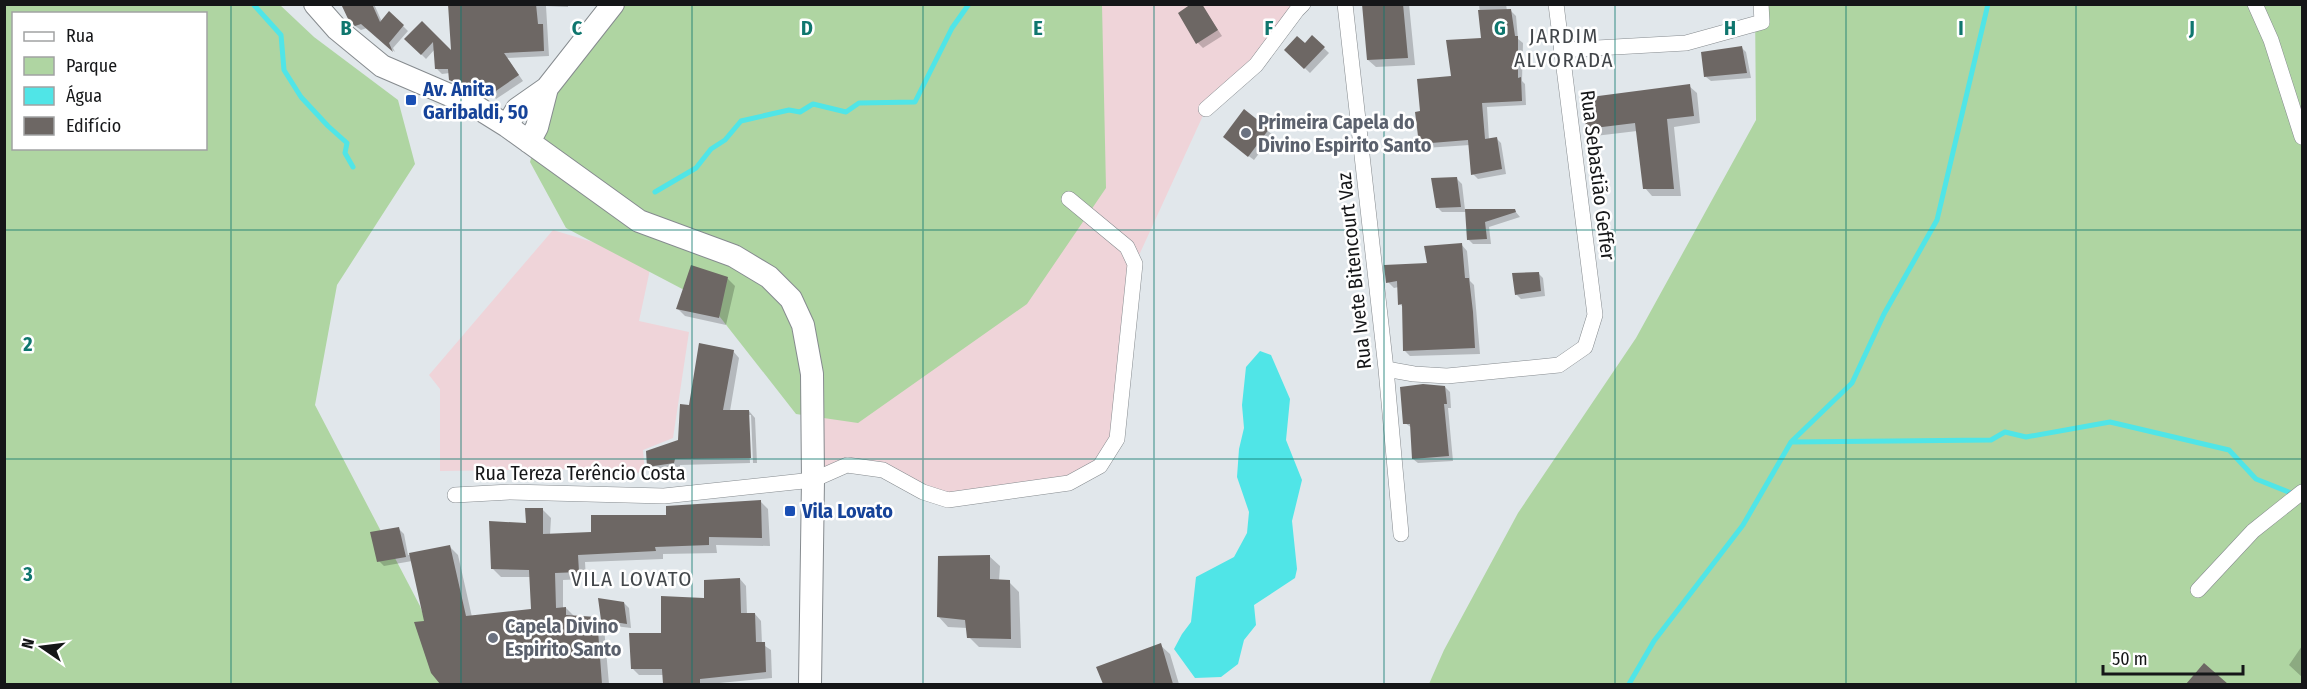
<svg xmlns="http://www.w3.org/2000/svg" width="2307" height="689" font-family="'Fira Sans Condensed',sans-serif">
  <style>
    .industrial { fill: #efd4d9 }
    .green { fill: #afd5a2; fill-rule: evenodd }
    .water { fill: #50e5e7 }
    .shadow { fill: #0003 }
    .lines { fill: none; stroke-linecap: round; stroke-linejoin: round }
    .stream { stroke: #50e5e7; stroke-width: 5 }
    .building { fill: #6d6764 }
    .street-casing { stroke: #868b8f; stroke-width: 16 }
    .secondary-casing { stroke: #868b8f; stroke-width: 24 }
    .street { stroke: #fff; stroke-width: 15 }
    .secondary { stroke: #fff; stroke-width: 22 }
    .grid { fill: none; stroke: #0f766e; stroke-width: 1.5; stroke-opacity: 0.55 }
    .transit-dot { fill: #1a4fb4; stroke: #fff; stroke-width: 2 }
    .worship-dot { fill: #6b7280; stroke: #fff; stroke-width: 2 }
    .labels { text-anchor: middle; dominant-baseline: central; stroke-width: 5; stroke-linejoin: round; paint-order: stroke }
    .transit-label { font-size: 20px; font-weight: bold; fill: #164399; stroke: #fff; text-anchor: start }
    .worship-label { font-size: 20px; font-weight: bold; fill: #5b616d; stroke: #fff; text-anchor: start }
    .street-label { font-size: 20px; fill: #151618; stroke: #fff }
    .neighbourhood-label { font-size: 21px; letter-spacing: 1.5px; fill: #42464a; stroke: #fff }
    .grid-label { font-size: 20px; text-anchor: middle; font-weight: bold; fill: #0f766e; stroke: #fff; stroke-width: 5; stroke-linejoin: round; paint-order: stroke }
  </style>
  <rect width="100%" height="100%" fill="#e1e7eb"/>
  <!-- industrial -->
  <path class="industrial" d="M991,5H1303L1206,109L1135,264L1117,439L1100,466L1069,483L948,500L847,465L813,480L791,299Z
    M553,230L652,260L639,321L689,332L673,438L643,450L645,473L580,469L440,471V389L429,375Z"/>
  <!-- green -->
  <path class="green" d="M4,5H280L314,37L398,100L415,164L337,285L315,405L420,606L448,684H5ZM14,14H206V148H14Z
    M620,5H1102L1106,188L1027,304L858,423L796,414L709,303L566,228L530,162L559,58Z
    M1755,5H2302V684H1429L1444,650L1518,513L1636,338L1756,120Z"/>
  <!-- water -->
  <path class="water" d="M1260,351L1271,355L1290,399L1286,440L1302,480L1292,521L1297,569L1295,578L1254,605L1256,625L1244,640L1238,664L1221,677L1195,678L1174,649L1182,634L1191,622L1196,577L1234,557L1247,533L1249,512L1237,477L1239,449L1244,428L1242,405L1246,367Z"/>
  <!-- shadow -->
  <path class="shadow" d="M344,4H374L382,22L389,13L403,26L408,31L393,48L395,52L367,28L361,30L355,26Z
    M450,4H568V7L546,6L549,56L507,58L523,81L496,99L487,88L468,90L456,85L451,80L450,73L442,74L437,69L435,49L426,59L406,39L422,23L453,54Z
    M1188,4H1201L1222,36L1203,48L1198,43L1190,7Z
    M1363,4H1409L1415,65L1376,67L1368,60Z
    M1472,4H1506L1507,11H1511L1516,16L1518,39L1523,43L1522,81L1525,84L1526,105L1487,107L1489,140L1496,138L1501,143L1506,174L1478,179L1473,174L1470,145L1425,148L1421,143L1422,113L1483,39L1479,5Z
    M1312,37L1329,53L1310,73L1286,50L1305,45Z
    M1741,47L1746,52L1751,78L1711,81L1706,77Z
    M1689,86L1697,93L1700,123L1674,127L1681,196H1652L1645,188L1637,131L1595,136L1588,129Z
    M1244,112L1273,135L1254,160L1230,142Z
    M1457,179L1462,184L1465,210L1515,211L1520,217L1489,227L1491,244H1473L1468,239L1467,212H1442L1437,207Z
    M1461,244L1467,251L1470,281L1474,285L1480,354L1410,356L1404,350L1403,307L1400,304L1399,287L1394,288L1388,282L1429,265Z
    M1538,273L1543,278L1545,296L1521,299L1516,294Z
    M727,278L735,286L726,325L685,316L677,308Z
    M733,351L739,358L730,411H749L755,418L757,463H753L751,415H748L750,463L680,465V469L655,473L649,467L679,441L690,407Z
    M1445,387L1450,392L1451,408H1448L1453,461L1418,463L1413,459L1412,428L1405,423Z
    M760,501L768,509L770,546L716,545L717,553L663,554V559L585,562L586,579L563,580V608H566L574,616L596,618L604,627L609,684H442L433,672L425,622L412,561L384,566L379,561L399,529L404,534L408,555L449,546L458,555L472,617L532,611L531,577H501L493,569L528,525L543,510L551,518L550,535L593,533L668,516Z
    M989,556L1000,566L999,581L1009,582L1019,592L1021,648L979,647L969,637L967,628L948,627L938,616Z
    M740,579L746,586L747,615L755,614L761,621L762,644L771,650L772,678L709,684H664V675H639L632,668L663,634L706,599Z
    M624,603L629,608L631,628L607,625L602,620Z
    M1160,645L1170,654L1179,684H1105L1098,668Z
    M2302,646V677L2289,665Z
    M2204,665L2226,684H2188Z"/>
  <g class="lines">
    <!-- stream -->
    <path class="stream" d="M253,4L281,35L284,70L301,97L328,126L347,143L345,153L353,167
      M655,192L696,168L711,149L725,140L741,121L789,110L800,112L813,104L846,112L859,103L915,102L952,28L969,4
      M1791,442L1991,440L2005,432L2026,437L2110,422L2229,450L2256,479L2296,495
      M1629,684L1654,641L1743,525L1791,442L1852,383L1884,314L1937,220L1988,4"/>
  </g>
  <!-- building -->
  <path class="building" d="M341,4H372L380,22L389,11L404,25L389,43L393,52L361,24L355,26L349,21Z
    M448,4H536L538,24H543L544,51L504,53L519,75L490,95L482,84L461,85L449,80L448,69H435L433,42L421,55L404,39L422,21L451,50Z
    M1191,4H1202L1218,30L1196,44L1178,13Z
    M1362,4H1403L1408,58L1367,60Z
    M1511,9L1515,36H1518V78L1521,77L1522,101L1482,103L1485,139L1497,137L1502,169L1471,175L1468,140L1419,144L1415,112L1420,111L1417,79L1451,76L1446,40L1481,38L1478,10Z
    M1312,35L1325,47L1304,69L1284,50L1297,36L1305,43Z
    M1742,46L1747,73L1704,77L1701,52Z
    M1690,84L1694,116L1667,119L1674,189H1643L1635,123L1586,129L1583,98Z
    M1244,109L1269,129L1248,157L1223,137Z
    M1457,177L1461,207L1436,208L1431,178Z
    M1465,209H1515L1516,212L1485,222L1487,239L1467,240Z
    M1462,243L1465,278H1469L1473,312L1475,348L1403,351L1402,304L1398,305L1397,281L1386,283L1384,265L1427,263L1424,246Z
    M691,265L728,277L719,318L676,309Z
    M1539,272L1541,291L1515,295L1512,273Z
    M699,343L734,350L723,410H749L751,458L675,459L674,463L647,467L646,451L678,440L680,404L689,405Z
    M1423,384L1445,386L1447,404H1444L1449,456L1412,459L1410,424H1403L1400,387Z
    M761,500L762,538L709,537V545L655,547L656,551L578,555L579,572L555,573L556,608L566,607V615L597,617L602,684H440L431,673L414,622L424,621L409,553L450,545L466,616L531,609L529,570L491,569L489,521L526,523L525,508H543V534L591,532V515H666V506Z
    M399,527L406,557L377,562L370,532Z
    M990,555V579L1010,580L1011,639L967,638L965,620L937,617L938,556Z
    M740,578L741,613H755L756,642H765L766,672L700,679V684H663L662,669H631L629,633H661V596L704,598V580Z
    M598,598L624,602L627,624L601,620Z
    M1161,643L1173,684H1103L1096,667Z
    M2204,663L2228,684H2186Z"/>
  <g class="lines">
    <defs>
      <path id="street" d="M1345,4L1386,369L1401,534
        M2255,4L2271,40L2302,137
        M1561,50L1686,43L1762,22L1761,4
        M1206,109L1256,65L1297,10L1303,4
        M1386,369L1414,374L1447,376L1559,365L1585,347L1595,315L1556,4
        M455,495L510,492L664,496L813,480L847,465L883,470L923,492L948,500L1069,483L1100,466L1117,439L1135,264L1127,247L1069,199
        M2198,590L2253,531L2302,492"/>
      <path id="secondary" d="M315,4L337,29L382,66L475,106L507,126L639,221L734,256L769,277L791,299L803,325L812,374L813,480L810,684
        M507,126L517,109L547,88L613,4
        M529,142L537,127L547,88"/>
    </defs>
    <!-- street casing -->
    <use href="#street" class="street-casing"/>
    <!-- secondary casing -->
    <use href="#secondary" class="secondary-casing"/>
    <!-- street -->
    <use href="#street" class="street"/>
    <!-- secondary -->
    <use href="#secondary" class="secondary"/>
  </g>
  <!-- grid -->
  <path class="grid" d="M231,4V684M461,4V684M692,4V684M923,4V684M1154,4V684M1384,4V684M1615,4V684M1846,4V684M2076,4V684M4,230H2302M4,459H2302"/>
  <!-- markers -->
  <g class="transit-dot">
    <rect x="405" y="94" width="12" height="12" rx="3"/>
    <rect x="784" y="505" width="12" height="12" rx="3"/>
  </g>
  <g class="worship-dot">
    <circle cx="1246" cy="133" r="6"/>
    <circle cx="493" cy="638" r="6"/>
  </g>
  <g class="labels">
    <!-- transit labels -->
    <g class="transit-label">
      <text x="423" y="89">Av. Anita<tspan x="423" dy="23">Garibaldi, 50</tspan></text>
      <text x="802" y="511">Vila Lovato</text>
    </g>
    <!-- worship labels -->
    <g class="worship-label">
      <text x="1258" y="122">Primeira Capela do<tspan x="1258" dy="23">Divino Espirito Santo</tspan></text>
      <text x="505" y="626">Capela Divino<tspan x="505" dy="23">Espirito Santo</tspan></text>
    </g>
    <!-- street labels -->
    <g class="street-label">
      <text transform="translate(1598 175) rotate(83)">Rua Sebastião Geffer</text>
      <text transform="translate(1354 271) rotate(-96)">Rua Ivete Bitencourt Vaz</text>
      <text x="580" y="473">Rua Tereza Terêncio Costa</text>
    </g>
    <!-- neighbourhood labels -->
    <g class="neighbourhood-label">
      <text x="1564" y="36">JARDIM<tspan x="1564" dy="24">ALVORADA</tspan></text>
      <text x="632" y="579">VILA LOVATO</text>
    </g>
  </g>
  <g class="grid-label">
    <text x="346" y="35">B</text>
    <text x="577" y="35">C</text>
    <text x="807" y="35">D</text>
    <text x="1038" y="35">E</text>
    <text x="1269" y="35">F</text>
    <text x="1500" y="35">G</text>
    <text x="1730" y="35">H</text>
    <text x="1961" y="35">I</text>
    <text x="2192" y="35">J</text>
    <text x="28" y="351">2</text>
    <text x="28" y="581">3</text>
  </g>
  <!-- border -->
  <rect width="2307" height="689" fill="none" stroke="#151618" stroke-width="12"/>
  <!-- legend -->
  <rect x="12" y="12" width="195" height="138" fill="#ffffff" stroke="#a1a2a3" stroke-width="1.5"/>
  <rect x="24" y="32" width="30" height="9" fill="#ffffff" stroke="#a1a2a3" stroke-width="1.5"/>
  <text x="66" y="42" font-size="18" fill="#151618">Rua</text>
  <rect x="24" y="57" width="30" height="18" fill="#afd5a2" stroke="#a1a2a3" stroke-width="1.5"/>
  <text x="66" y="72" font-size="18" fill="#151618">Parque</text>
  <rect x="24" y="87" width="30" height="18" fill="#50e5e7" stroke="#a1a2a3" stroke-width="1.5"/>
  <text x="66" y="102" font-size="18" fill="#151618">Água</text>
  <rect x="24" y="117" width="30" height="18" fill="#6d6764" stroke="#a1a2a3" stroke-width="1.5"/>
  <text x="66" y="132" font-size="18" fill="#151618">Edifício</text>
  <!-- north arrow -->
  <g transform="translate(42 647) rotate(284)" stroke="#ffffff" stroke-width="4.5" paint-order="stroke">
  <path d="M0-4.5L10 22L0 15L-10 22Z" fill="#151618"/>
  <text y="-9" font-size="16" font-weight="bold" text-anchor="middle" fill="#151618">N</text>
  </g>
  <!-- scale -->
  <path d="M2103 665v9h140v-9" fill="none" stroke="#151618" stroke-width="3"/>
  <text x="2112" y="665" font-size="18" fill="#151618" stroke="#ffffff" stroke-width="4.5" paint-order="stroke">50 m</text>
</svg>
